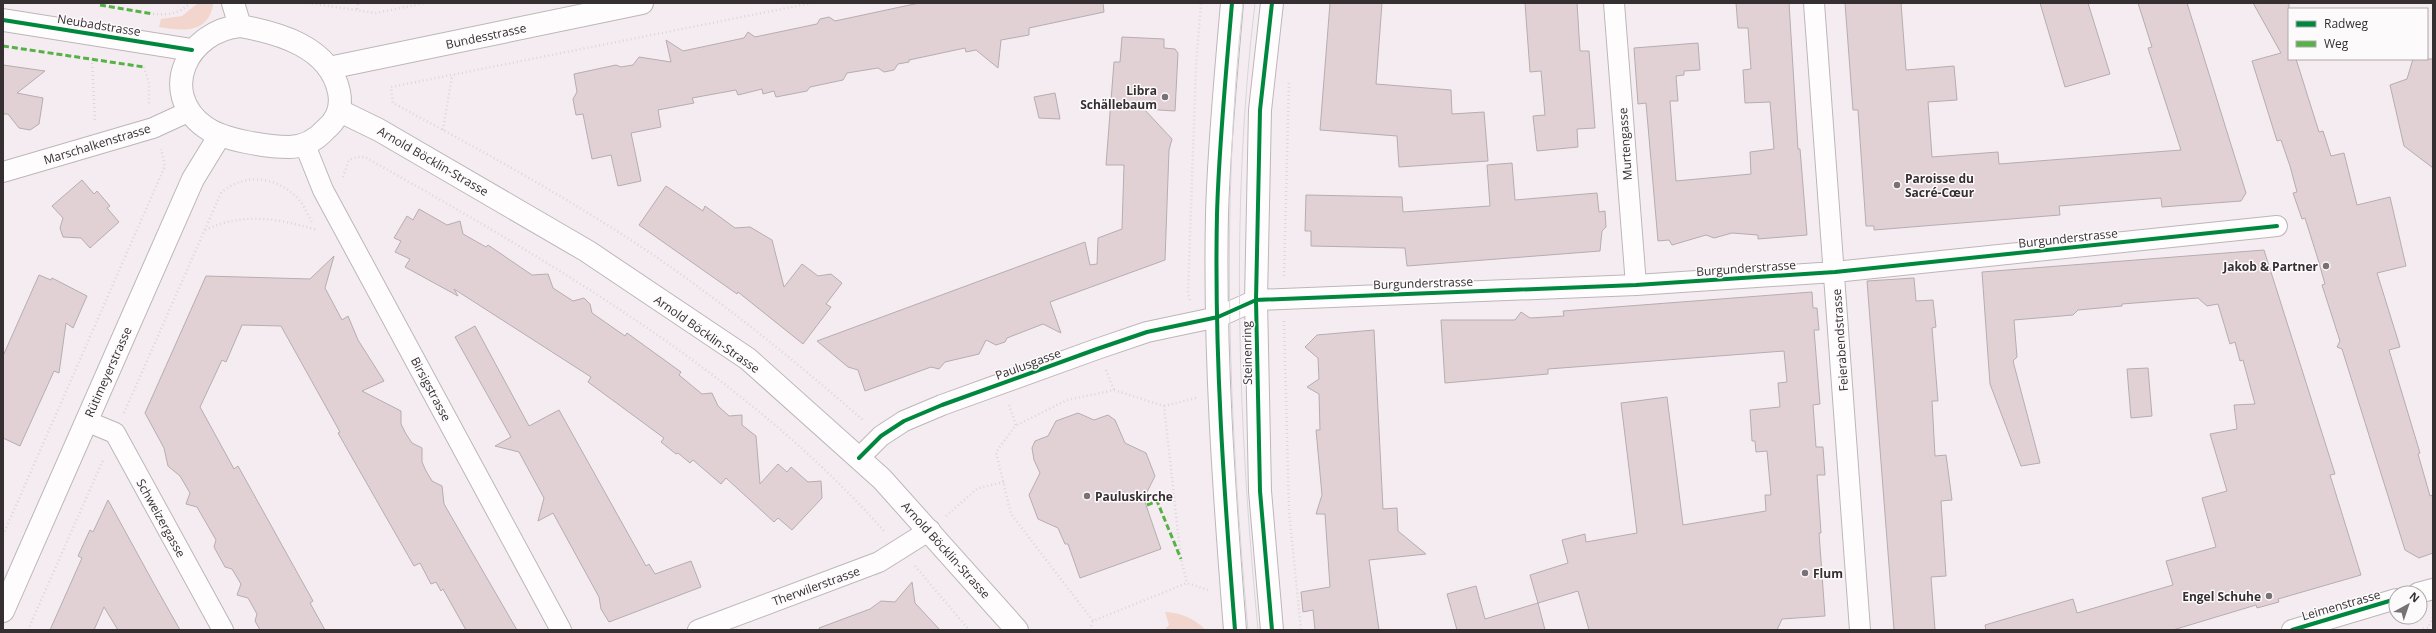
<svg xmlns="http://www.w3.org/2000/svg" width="2436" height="633" font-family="'Open Sans',sans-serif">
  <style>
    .green { fill: #f2d6cd }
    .building { fill: #e2d1d4; stroke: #b5adb0 }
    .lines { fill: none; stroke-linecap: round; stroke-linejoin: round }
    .street-casing { stroke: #bcb6b9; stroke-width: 22 }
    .secondary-casing { stroke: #bcb6b9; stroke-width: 24 }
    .primary-casing { stroke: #bcb6b9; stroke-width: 24 }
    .path { stroke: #d9d7d8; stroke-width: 2.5; stroke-dasharray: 1 3; stroke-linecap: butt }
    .street { stroke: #fefcfd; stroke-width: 20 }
    .secondary { stroke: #fefcfd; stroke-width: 22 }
    .primary { stroke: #fefcfd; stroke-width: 22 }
    .tram { stroke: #d8d6d8; stroke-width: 1 }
    .quiet { stroke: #56b246; stroke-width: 3; stroke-dasharray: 6 3; stroke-linecap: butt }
    .cycleway-casing { stroke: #fdfafc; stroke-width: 6 }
    .cycleway { stroke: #00873e; stroke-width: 4 }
    .poi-dot { fill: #787175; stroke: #fdfafc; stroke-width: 1.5 }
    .labels { text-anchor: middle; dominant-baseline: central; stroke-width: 3; stroke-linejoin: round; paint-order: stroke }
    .street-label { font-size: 12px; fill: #352f32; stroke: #fdfafc }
    .poi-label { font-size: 12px; font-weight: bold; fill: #352f32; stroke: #fdfafc; text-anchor: end }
  </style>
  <rect width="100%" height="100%" fill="#f5ecf1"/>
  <!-- green -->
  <path class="green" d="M198,3H213V5C208,34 182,31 159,27L161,19L182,16Z
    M1165,612C1182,613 1193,618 1206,630H1164L1169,625Z"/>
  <!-- building -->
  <path class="building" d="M919,3H1103L1104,12L1029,28V35L1001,40L998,68L976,50L966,52L965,48L909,60V62L898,64L894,70L884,72L878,68L847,73L843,80L810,87L807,91L776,97L774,91L763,94L762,89L738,95L736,90L692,98L694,103L658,110L661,127L631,133L641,181L618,186L611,155L592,159L583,114L576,115L573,99L577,92L574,74L616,65L621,67L633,65L639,57L671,62L666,40L683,51L744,38L748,32L755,37L817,24L820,19L829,17L835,21Z
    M1330,3H1382L1376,84L1451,90L1452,114L1484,112L1488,161L1399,167L1397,136L1320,130Z
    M1525,3H1577L1580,51H1589L1595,128L1577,129L1578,147L1537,151L1533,116L1545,115L1541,71L1530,72Z
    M1736,3H1789L1798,149H1800L1807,235L1758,239V235L1732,233L1714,238L1706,235L1672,245L1669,240L1658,241L1646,103L1638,104L1634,48L1698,43L1700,70L1684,71V75L1676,76L1678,101H1670L1676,181L1751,174L1750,152L1774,149L1770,102L1745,103L1743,70L1751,69L1748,28H1738Z
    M1845,3H1901L1906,70L1954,66L1957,100L1928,102L1932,157L1998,152L1999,164L2181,150L2148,48L2152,47L2138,3H2187L2246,193L2241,201L2162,207L2161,198L2059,206L2060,215L1874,230V226H1866L1858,110H1853Z
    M2040,3H2088L2110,74L2065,87Z
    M2253,3H2289V59H2296L2319,132L2323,131L2331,156L2344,153L2357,205L2390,197L2406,266L2377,273L2400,347L2389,350L2420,453L2418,454L2430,496L2433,495V553L2419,558L2405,550L2342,349L2337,347L2340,341L2322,285L2325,284L2317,256L2305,218L2302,219L2293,193L2297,192L2290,166L2281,140L2277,141L2252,61L2281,53Z
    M1122,37L1164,39V48L1175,49L1178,53L1175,111L1144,109L1172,139L1169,150L1165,260L1050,302L1061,333L1043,324L1007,338L1005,342L996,345L986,340L979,354L945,362L939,369L931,367L865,391L858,370L848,367L817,341L1085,242L1090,265L1097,264L1098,238L1122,229L1124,165H1106L1114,62H1120Z
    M2413,59H2433V168L2404,146L2390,85L2407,79Z
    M3,65L45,71L17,93L43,98L39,124L30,130L19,128L8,114H3Z
    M1055,93L1060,119L1039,118L1034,97Z
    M1512,163L1515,200L1597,193L1599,212L1605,211L1606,227L1602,231L1600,251L1407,266L1405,248L1311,246V231H1305L1306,195L1402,197L1403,212L1490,206L1487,165Z
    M82,180L94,194L97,191L110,206L107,208L119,222L90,248L81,238L63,237L60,228L63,218L52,206Z
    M666,186L703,211L705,206L735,228L750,227L772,240L784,287L802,264L818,276L831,274L842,283L826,304L831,307L803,344L738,292L737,294L639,225Z
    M419,209L447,225L460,221L463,234L486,247L488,245L532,275L548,274L553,288L573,301L584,298L590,304L592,313L625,336L627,333L681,372L679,375L702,394L712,393L718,406L729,416L742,415V425L756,436L760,484L778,464L787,472L791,467L808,482L821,481L822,498L792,530L778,518L774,522L726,478L721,484L693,460L690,463L678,453L676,454L661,442L664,438L588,382L591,377L454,289L458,296L405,267L410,259L395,252L401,241L394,238L407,216L413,220Z
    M2264,250L2335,474L2330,475L2361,575L2278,599L2279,602L2257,608L2256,605L2173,630H1986L1985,625L2073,599L2077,613L2173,585L2166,561L2216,547L2202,498L2227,491L2210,434L2237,429L2234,405L2255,404L2243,360L2240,361L2235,342L2230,344L2218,304L2207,306L2198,298L2122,304V306L2078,310L2073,315L2014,320L2017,357L2013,361L2040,463L2021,466L1990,384L1982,272Z
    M334,256L325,288L342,320L348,316L358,340L384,381L362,391L401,411V424L406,434L412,443L422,448V462L426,471L432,481L442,486L444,504L517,630H466L443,589L441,591L436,582L431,584L420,563L414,566L338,433L340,432L281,326L242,325L226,362L222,360L200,407L234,469L238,466L313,601L310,603L325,630H260L255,621L257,614L248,598L237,595L241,584L232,569L225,567L214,547L216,540L197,507L186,504L190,493L180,476L168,466L164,448L145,413L206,276L310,279Z
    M39,275L51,280L52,278L87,296L73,328L66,323L59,373L54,371L20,446L3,438V356Z
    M1914,278L1916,301L1933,300L1936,327L1932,328L1938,401H1932L1935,456L1946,455L1952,500L1941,501L1946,576L1931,577L1935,630H1894L1867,281Z
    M1812,292L1813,308H1817L1819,330H1814L1820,404L1813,405L1816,447H1823L1825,475H1817L1821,533H1819L1825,616L1782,619L1777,630H1589L1578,591L1538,603L1530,575L1568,563L1562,540L1585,534L1586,542L1637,533L1621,403L1667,397L1683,525L1766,511L1765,495H1771L1767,451L1756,452L1755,441H1752L1750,410L1780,407L1778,383L1787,382L1784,351L1548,369V374L1445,383L1441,320H1515L1521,312L1530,318L1564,316L1563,311Z
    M475,326L529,426L559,410L646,566L649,564L655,574L691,561L701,587L609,622L601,609L599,597L553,513L538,521L544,498L519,452L495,446L511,437L455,337Z
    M1374,330L1383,509L1397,508L1398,531L1426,554L1369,560L1379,630H1315L1313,610L1303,612L1301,592L1330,587L1325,514H1316L1322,495L1316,430H1320L1319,394L1307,387L1319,379L1318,358L1305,347L1317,335Z
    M2148,368L2152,416L2131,418L2127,369Z
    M1078,413L1094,420L1108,415L1115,420L1125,443L1146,453L1155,476L1145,496L1148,498L1145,502L1161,549L1080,578L1068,544H1065L1058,528L1038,519L1029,495L1040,473L1034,460L1032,448L1035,441L1048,436L1056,421Z
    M108,500L154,584L180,630H118L104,607L94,630H50L82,558L78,556L90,530L93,532Z
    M912,582L915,603L940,630H820L819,628L870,609L881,601L895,602Z
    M1476,586L1485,619L1538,603L1545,630H1457L1447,594Z"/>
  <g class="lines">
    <defs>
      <path id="street" d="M1614,3L1636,285
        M1814,3L1860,630
        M305,145L323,190L561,630
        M3,172L153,128L190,111
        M86,421L115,433L223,630
        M859,458L881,436L904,421L942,405L1097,349L1147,332L1218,317L1256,300L1636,285L1835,272L2277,226
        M2418,593L2433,589
        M698,630L879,562L930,530
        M2292,630L2396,599"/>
      <path id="secondary" d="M233,3L240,26
        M3,20L192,50
        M240,26C279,33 330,47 339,92C342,107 338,119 326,129C316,140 305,147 289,147C267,147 223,140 205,127C157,92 188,31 240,26Z
        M329,68L642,3
        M340,111L379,130L587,251L748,359L882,479L1017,630
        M3,611L193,179L220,135"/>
      <path id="primary" d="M1232,3C1226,73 1219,144 1217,214C1214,352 1224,492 1235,630
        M1272,630L1260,491L1256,300L1260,110L1272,3"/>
    </defs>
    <!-- street casing -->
    <use href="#street" class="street-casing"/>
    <!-- secondary casing -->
    <use href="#secondary" class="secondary-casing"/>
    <!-- primary casing -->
    <use href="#primary" class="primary-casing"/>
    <!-- path -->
    <path class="path" d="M308,3L376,13L425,3
      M812,3L391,87L393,103C477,148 561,194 640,246C719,299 793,359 864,421
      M357,9L358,3
      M153,14C168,15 179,14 190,3
      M92,59L95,121
      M144,67L149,83V104
      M443,130L452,76
      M343,177L349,160L357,157H365C549,261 744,373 885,532
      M205,230C245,212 276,218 317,230
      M1284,276L1289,81
      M1190,300L1188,294L1196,66L1201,3
      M1284,321L1289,511L1301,630
      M1106,370L1114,390
      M1009,405L1016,425L996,452L1011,514L1093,621L1187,583L1208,590
      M1164,406L1196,398
      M124,413L221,193C245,171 280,177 300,201C305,207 308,216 312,222
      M1017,425L1067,400L1114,390L1164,406L1181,559L1187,583
      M946,516L978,488L1004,482
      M3,535L165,166L161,149
      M915,566L969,630
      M2423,629L2428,628L2433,617
      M28,630L103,460
      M1090,630L1093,621"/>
    <!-- street -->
    <use href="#street" class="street"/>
    <!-- secondary -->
    <use href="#secondary" class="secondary"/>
    <!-- primary -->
    <use href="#primary" class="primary"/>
    <!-- tram -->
    <path class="tram" d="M1243,3C1220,211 1229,422 1248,630
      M1255,3C1230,210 1238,423 1258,630"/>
    <!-- quiet -->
    <path class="quiet" d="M100,5L153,14
      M3,46L144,67
      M1147,505L1157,501L1181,559"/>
    <defs>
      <path id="cycleway" d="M1232,3C1226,73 1219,144 1217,214C1214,352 1224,492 1235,630
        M3,20L192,50
        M859,458L881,436L904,421L942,405L1097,349L1147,332L1218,317L1256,300L1636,285L1835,272L2277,226
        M1272,630L1260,491L1256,300L1260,110L1272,3
        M2292,630L2396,599"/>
    </defs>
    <!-- cycleway casing -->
    <use href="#cycleway" class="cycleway-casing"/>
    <!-- cycleway -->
    <use href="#cycleway" class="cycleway"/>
  </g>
  <!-- markers -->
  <g class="poi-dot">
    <circle cx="1165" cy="97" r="4"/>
    <circle cx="1897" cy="185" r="4"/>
    <circle cx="2326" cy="266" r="4"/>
    <circle cx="1087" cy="496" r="4"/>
    <circle cx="1805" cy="573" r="4"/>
    <circle cx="2269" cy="596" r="4"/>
  </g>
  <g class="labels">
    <!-- street labels -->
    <g class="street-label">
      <text transform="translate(99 25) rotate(9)">Neubadstrasse</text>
      <text transform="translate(486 36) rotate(-12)">Bundesstrasse</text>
      <text transform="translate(97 144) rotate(-17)">Marschalkenstrasse</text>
      <text transform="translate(1625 144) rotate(-94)">Murtengasse</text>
      <text transform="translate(433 161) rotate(30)">Arnold Böcklin-Strasse</text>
      <text transform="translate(2068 238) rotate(-6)">Burgunderstrasse</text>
      <text transform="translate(1746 268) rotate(-4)">Burgunderstrasse</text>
      <text transform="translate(1423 283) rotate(-2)">Burgunderstrasse</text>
      <text transform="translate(707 334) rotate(35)">Arnold Böcklin-Strasse</text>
      <text transform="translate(1840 340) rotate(-94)">Feierabendstrasse</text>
      <text transform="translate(1247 353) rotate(-91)">Steinenring</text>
      <text transform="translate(1028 364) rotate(-20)">Paulusgasse</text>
      <text transform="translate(108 372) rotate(-66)">Rütimeyerstrasse</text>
      <text transform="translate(431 389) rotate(62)">Birsigstrasse</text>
      <text transform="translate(161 518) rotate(61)">Schweizergasse</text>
      <text transform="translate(946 550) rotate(48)">Arnold Böcklin-Strasse</text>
      <text transform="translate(816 586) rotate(-20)">Therwilerstrasse</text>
      <text transform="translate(2341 605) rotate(-16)">Leimenstrasse</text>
    </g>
    <!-- poi labels -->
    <g class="poi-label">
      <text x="1157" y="90">Libra<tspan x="1157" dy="14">Schällebaum</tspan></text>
      <text x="1905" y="178" text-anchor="start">Paroisse du<tspan x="1905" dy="14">Sacré-Cœur</tspan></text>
      <text x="2318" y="266">Jakob &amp; Partner</text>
      <text x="1095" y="496" text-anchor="start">Pauluskirche</text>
      <text x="1813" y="573" text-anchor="start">Flum</text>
      <text x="2261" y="596">Engel Schuhe</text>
    </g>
  </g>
  <!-- border -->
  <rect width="2436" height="633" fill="none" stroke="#352f32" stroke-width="8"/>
  <!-- legend -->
  <rect x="2288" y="8" width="140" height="52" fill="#fdfafc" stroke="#ada9ab"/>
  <rect x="2296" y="21" width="20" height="6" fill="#00873e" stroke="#ada9ab"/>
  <text x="2324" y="28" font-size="12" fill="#352f32">Radweg</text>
  <rect x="2296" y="41" width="20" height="6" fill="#56b246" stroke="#ada9ab"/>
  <text x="2324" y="48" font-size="12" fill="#352f32">Weg</text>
  <!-- north arrow -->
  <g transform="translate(2408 605) rotate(40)"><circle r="19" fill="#fdfafc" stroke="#ada9ab"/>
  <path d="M0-3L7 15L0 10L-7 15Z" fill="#787175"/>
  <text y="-6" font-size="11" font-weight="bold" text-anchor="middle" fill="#352f32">N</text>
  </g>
</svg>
